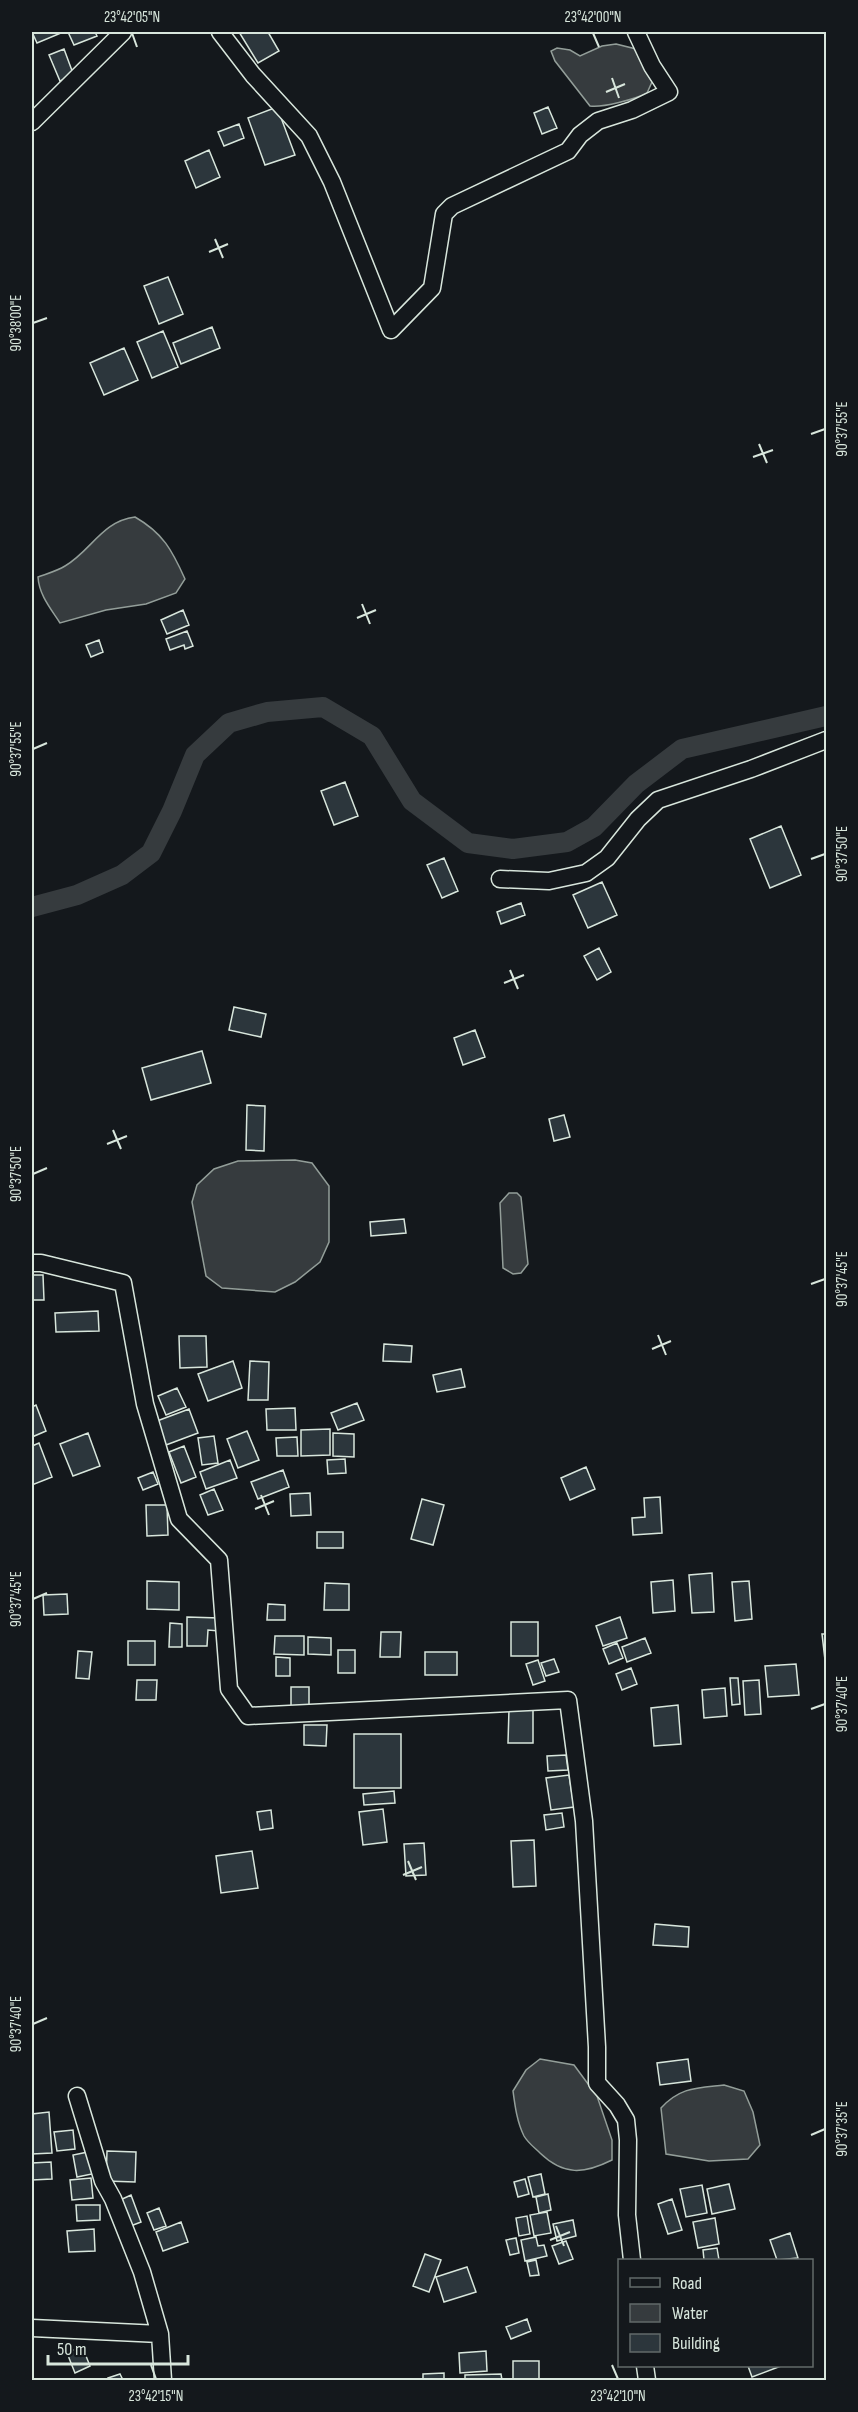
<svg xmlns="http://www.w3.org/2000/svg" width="858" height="2412" font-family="'Sofia Sans Condensed',sans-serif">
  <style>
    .water { fill: #363b3e; stroke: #939e99; stroke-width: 1.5 }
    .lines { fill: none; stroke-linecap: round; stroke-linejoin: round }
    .canal { stroke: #363b3e; stroke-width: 20 }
    .building { fill: #2c363c; stroke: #d8e6dc; stroke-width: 1.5 }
    .street-casing { stroke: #d8e6dc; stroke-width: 19 }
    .street { stroke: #14181c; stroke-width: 16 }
    .ticks { fill: none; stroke: #d8e6dc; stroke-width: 2 }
    .neatline { fill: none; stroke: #d8e6dc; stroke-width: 2 }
    .ticks-label { font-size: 15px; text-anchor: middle; fill: #d8e6dc }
  </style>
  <rect width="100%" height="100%" fill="#14181c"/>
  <!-- water -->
  <path class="water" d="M616,44L636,49L652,82L647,93C636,99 602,108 590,106L555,61L551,51L557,48L570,50L580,56L602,46Z
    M135,517C163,533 172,550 185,579L176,593L146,604L106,610L60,623C51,609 39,595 38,577C46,574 57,571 65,566C91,551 102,521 135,517Z
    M295,1160L312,1163L329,1186V1242L320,1262L295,1282L275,1292L222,1288L206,1276L192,1202L197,1185L214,1169L238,1161Z
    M509,1193H517L521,1197L528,1264L521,1273L513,1274L503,1268L500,1203Z
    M540,2059L574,2065L597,2096L612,2140V2160C584,2174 564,2176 540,2153C535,2148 528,2143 524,2136C517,2122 515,2106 513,2091L526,2070Z
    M724,2085L744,2091L753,2112L760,2145L748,2159L709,2161L666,2154L661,2108C680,2087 697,2088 724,2085Z"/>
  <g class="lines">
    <!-- canal -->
    <path class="canal" d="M32,907L77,895L122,875L151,853L172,811L195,755L229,723L267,712L323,707L372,736L412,801L468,843L513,849L567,842L594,827L636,784L682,749L826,716"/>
  </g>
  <!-- building -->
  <path class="building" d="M32,32H60L61,33L37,43Z
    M68,32H95L97,36L74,45Z
    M239,32H268L279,51L258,63Z
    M64,49L74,76L60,81L49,55Z
    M277,107L295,155L265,165L248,118Z
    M548,107L557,128L542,134L534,113Z
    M239,124L244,138L224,146L218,132Z
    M209,150L220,177L196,188L185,161Z
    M168,277L183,314L159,324L144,286Z
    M212,327L220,348L181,364L173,343Z
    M163,331L178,367L152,378L137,342Z
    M124,348L138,380L104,395L90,363Z
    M183,610L189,625L167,634L161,620Z
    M187,631L193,646L185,649L184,645L170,650L166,639Z
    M99,640L103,652L91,657L86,645Z
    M345,782L358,816L334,825L321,791Z
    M781,826L801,875L770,888L750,839Z
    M444,858L458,891L442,898L427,865Z
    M602,882L617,915L588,928L573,895Z
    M521,903L525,915L501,924L497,912Z
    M599,948L611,972L597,980L584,956Z
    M234,1007L266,1014L261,1037L229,1030Z
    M475,1030L485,1057L463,1065L454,1038Z
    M202,1051L211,1083L151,1100L142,1068Z
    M247,1105L265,1106L264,1151L246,1150Z
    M564,1115L570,1137L554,1141L549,1119Z
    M404,1219L406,1233L371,1236L370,1222Z
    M32,1275H43L44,1300H32Z
    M98,1311L99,1331L56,1332L55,1313Z
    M179,1336H206L207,1367L180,1368Z
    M384,1344L412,1346L411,1362L383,1361Z
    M233,1361L242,1388L208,1401L198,1374Z
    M250,1361L269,1362L268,1400H248Z
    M461,1369L465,1387L437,1392L433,1375Z
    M177,1388L186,1407L166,1415L158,1396Z
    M357,1403L364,1420L338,1430L331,1413Z
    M36,1405L46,1431L32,1437V1407Z
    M295,1408L296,1430H267L266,1409Z
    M189,1409L198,1433L166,1445L157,1421Z
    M330,1429V1455L301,1456V1430Z
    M247,1431L259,1460L238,1468L227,1439Z
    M88,1433L100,1466L73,1476L60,1444Z
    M333,1433L354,1434V1457L333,1456Z
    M214,1436L218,1463L202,1465L198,1438Z
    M297,1437L298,1456H277L276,1438Z
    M39,1443L52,1477L32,1485V1446Z
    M184,1446L196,1477L181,1483L169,1452Z
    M345,1459L346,1473L328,1474L327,1460Z
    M230,1460L237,1478L206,1489L200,1472Z
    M586,1467L595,1489L570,1500L561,1478Z
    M283,1470L289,1487L258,1499L251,1482Z
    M153,1472L158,1484L143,1490L138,1478Z
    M214,1489L223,1510L208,1515L200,1495Z
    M310,1493L311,1515L291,1516L290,1494Z
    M660,1497L662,1533L633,1535L632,1518L645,1517L644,1498Z
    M422,1499L444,1505L433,1545L411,1539Z
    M146,1505H167L168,1535L147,1536Z
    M317,1532H343V1548H317Z
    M712,1573L714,1612L692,1613L689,1575Z
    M673,1580L675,1611L653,1613L651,1582Z
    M147,1581L179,1582V1610L147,1609Z
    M749,1581L752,1619L735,1621L732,1582Z
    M325,1583L349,1584V1610H324Z
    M67,1594L68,1614L44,1615L43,1595Z
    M268,1604L285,1605V1620H267Z
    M187,1617L219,1618V1631L208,1630L207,1646H187Z
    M620,1617L627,1638L603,1646L596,1626Z
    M511,1622H538V1656H511Z
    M170,1623L182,1624V1647H169Z
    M381,1632H401L400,1657H380Z
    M822,1634H826V1660H825Z
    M275,1636H304V1655L274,1654Z
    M308,1637L331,1638V1655L308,1654Z
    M645,1638L651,1653L627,1662L622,1647Z
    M128,1641H155V1665H128Z
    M617,1643L623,1658L609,1664L603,1649Z
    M338,1650H355V1673H338Z
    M78,1651L92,1652L89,1679L76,1678Z
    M425,1652H457V1675H425Z
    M276,1657L290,1658V1676H276Z
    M554,1659L559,1672L546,1676L541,1663Z
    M538,1660L545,1681L533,1685L526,1664Z
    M796,1664L799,1695L768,1697L765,1666Z
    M631,1668L637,1684L622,1690L616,1674Z
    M730,1678H738L740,1704L732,1705Z
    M137,1680H157L156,1700H136Z
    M759,1680L761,1714L745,1715L743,1681Z
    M291,1687H309V1710H291Z
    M725,1688L727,1716L704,1718L702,1690Z
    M678,1705L681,1744L654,1746L651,1708Z
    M509,1709H533V1743H508Z
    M304,1725H327L326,1746L304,1745Z
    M354,1734H401V1788H354Z
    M566,1755L568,1770L548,1771L547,1756Z
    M569,1775L574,1807L551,1810L546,1778Z
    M394,1791L395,1803L364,1805L363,1794Z
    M383,1809L387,1842L363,1845L359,1812Z
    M271,1810L273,1828L260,1830L257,1812Z
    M562,1813L564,1827L546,1830L544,1815Z
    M534,1840L536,1886L513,1887L511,1841Z
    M424,1843L426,1875L406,1876L404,1844Z
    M252,1851L258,1888L221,1893L216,1856Z
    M655,1924L689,1927L688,1947L653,1945Z
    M688,2059L691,2081L660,2085L657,2063Z
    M49,2112L52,2153L32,2154V2114Z
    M73,2130L75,2149L57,2151L54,2132Z
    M107,2151L136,2152L135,2182L106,2181Z
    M88,2152L92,2174L77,2177L73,2155Z
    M51,2162L52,2179L32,2180V2163Z
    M541,2174L545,2194L533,2197L528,2177Z
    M91,2178L93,2198L72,2200L70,2180Z
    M525,2179L529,2194L518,2197L514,2182Z
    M729,2184L735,2209L712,2214L707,2189Z
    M702,2185L707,2213L686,2217L680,2189Z
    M548,2194L551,2210L539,2213L536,2197Z
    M131,2195L141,2222L128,2227L118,2201Z
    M672,2199L682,2230L668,2234L658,2204Z
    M76,2205H100V2220L77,2221Z
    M159,2208L166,2226L154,2230L147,2213Z
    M547,2212L551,2233L534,2236L530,2215Z
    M527,2216L530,2234L519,2236L516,2218Z
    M715,2218L719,2244L698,2248L693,2222Z
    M573,2220L576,2236L557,2241L553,2224Z
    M181,2222L188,2242L163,2251L156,2232Z
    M94,2229L95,2251L69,2252L67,2231Z
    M790,2233L798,2258L777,2260L770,2240Z
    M536,2237L538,2246L544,2245L547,2256L525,2261L521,2240Z
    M516,2238L519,2253L510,2255L506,2240Z
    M566,2241L573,2259L559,2264L552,2246Z
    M717,2248L719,2260H704L703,2250Z
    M425,2254L441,2260L429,2292L413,2286Z
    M536,2260L539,2275L530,2276L527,2262Z
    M467,2267L476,2292L444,2302L436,2277Z
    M527,2319L531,2331L511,2339L506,2327Z
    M82,2346L90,2366L75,2373L67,2353Z
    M486,2351L487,2371L460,2373L459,2353Z
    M513,2361H539V2380H513Z
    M748,2366H781L752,2377Z
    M444,2373V2380H423V2374Z
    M120,2374L123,2380H109L108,2378Z
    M501,2374L502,2380H465V2375Z"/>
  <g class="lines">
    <defs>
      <path id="street" d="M220,32L253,75L309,136L332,182L391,330L432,288L444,214L452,206L568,151L580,135L598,121L632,110L669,92L652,66L636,32
        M32,122L123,32
        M500,879L549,881L586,873L607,858L638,819L658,800L751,769L826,740
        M32,1263H41L123,1283L145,1404L179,1519L219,1560L229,1689L248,1716L568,1700L584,1821L597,2047V2083L617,2105L626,2120L628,2140L627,2215L632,2260
        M77,2096L103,2181L113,2199L142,2272L160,2334
        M32,2328L160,2334L163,2380
        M645,2366L647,2380"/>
    </defs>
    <!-- street casing -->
    <use href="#street" class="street-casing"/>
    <!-- street -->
    <use href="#street" class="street"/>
  </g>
  <!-- ticks -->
  <path class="ticks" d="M132,33L137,47M593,33L599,47M612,78L619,98M606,92L625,84M215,239L223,258M209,252L228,244M33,323L47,318M811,434L825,429M759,444L767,463M753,457L773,450M362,604L370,624M357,618L376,610M33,749L47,743M811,859L825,854M510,970L518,989M504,983L524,975M113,1130L121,1149M107,1144L127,1136M33,1174L47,1168M811,1284L825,1279M658,1335L666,1355M652,1349L671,1341M261,1495L269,1515M255,1509L274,1501M33,1599L47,1593M811,1709L825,1704M408,1861L416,1880M403,1875L422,1867M33,2024L47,2018M811,2135L825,2129M556,2226L564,2246M550,2240L570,2232M151,2365L156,2379M612,2365L618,2379"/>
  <!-- border -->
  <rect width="858" height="2412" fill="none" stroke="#14181c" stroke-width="66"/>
  <!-- legend -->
  <rect x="618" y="2259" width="195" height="108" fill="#14181c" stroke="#626a69" stroke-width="1.5"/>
  <rect x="630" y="2278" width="30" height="9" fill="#14181c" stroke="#626a69" stroke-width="1.5"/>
  <text x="672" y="2289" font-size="18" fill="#d8e6dc">Road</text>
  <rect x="630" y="2304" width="30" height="18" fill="#363b3e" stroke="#626a69" stroke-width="1.5"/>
  <text x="672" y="2319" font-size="18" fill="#d8e6dc">Water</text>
  <rect x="630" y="2334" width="30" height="18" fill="#2c363c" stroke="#626a69" stroke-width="1.5"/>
  <text x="672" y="2349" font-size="18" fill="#d8e6dc">Building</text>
  <!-- scale -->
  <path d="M48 2355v9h140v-9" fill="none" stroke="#d8e6dc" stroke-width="3"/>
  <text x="57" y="2355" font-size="18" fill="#d8e6dc" stroke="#14181c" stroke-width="4.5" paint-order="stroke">50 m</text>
  <rect x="33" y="33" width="792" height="2346" class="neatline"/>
  <g class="ticks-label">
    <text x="132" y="22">23°42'05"N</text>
    <text x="593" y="22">23°42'00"N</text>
    <text transform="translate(16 323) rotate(-90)" y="5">90°38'00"E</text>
    <text transform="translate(842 429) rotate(-90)" y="5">90°37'55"E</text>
    <text transform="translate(16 749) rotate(-90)" y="5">90°37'55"E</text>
    <text transform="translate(842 854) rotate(-90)" y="5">90°37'50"E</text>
    <text transform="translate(16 1174) rotate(-90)" y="5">90°37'50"E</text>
    <text transform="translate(842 1279) rotate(-90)" y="5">90°37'45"E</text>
    <text transform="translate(16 1599) rotate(-90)" y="5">90°37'45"E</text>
    <text transform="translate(842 1704) rotate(-90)" y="5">90°37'40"E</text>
    <text transform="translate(16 2024) rotate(-90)" y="5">90°37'40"E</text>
    <text transform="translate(842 2129) rotate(-90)" y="5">90°37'35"E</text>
    <text x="156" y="2401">23°42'15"N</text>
    <text x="618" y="2401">23°42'10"N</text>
  </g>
</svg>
